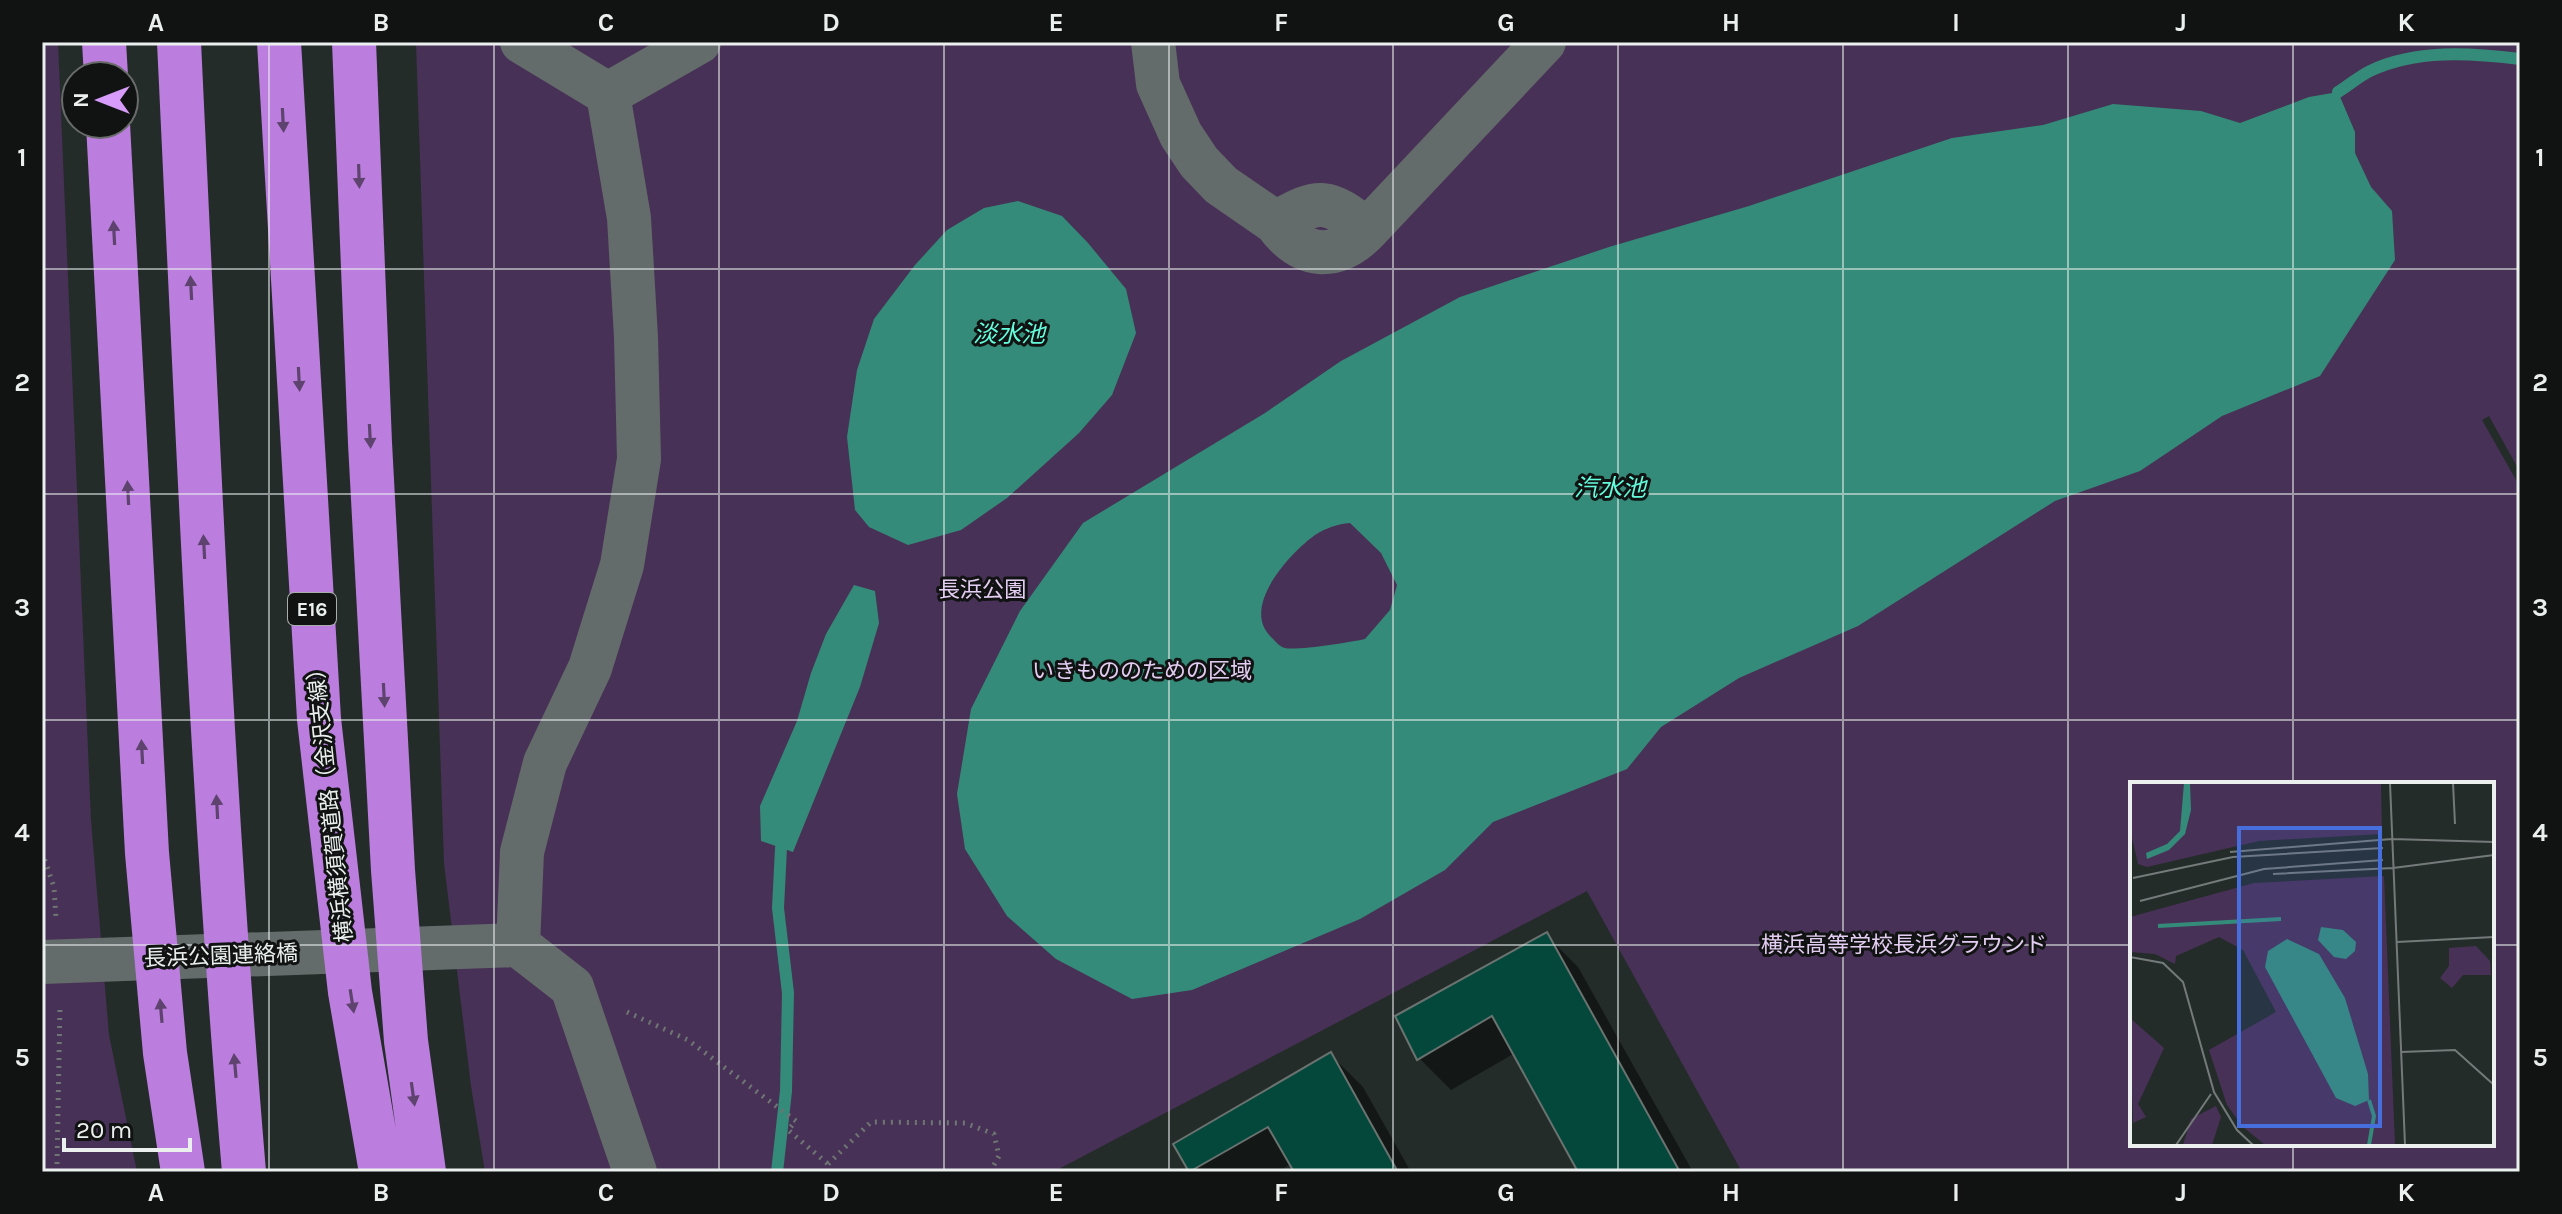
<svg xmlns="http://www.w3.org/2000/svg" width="2562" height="1214" font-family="Karla,'Noto Sans JP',sans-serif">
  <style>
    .green { fill: #483156; fill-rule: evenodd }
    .water { fill: #358b79; fill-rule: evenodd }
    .shadow { fill: #0007 }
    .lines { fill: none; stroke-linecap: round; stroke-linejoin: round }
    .stream { stroke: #358b79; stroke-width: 12 }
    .building { fill: #04483c; stroke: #6a7370; stroke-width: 2 }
    .path { stroke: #6e7573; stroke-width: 5; stroke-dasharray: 2 6; stroke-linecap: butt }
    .minor { stroke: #636c6a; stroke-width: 44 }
    .highway { stroke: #bb7ede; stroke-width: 44 }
    .oneway { fill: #5d436e }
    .grid { fill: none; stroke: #ebf0ef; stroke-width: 2; stroke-opacity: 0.55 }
    .labels { text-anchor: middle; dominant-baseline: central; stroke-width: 6; stroke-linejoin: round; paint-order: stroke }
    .shield { fill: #101312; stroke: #a9aead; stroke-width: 2 }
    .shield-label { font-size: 20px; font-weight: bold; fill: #ebf0ef }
    .park-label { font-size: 22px; fill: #e4cdf2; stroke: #101312 }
    .street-label { font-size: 22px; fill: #ebf0ef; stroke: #101312 }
    .water-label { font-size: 24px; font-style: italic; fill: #63fddd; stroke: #101312 }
    .inset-river { fill: none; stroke: #358b79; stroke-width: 4 }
    .inset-road { fill: none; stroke: #747a79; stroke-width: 2 }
    .view { fill: #466edd; fill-opacity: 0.15; stroke: #466edd; stroke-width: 4 }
    .inset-edge { fill: none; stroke: #ebf0ef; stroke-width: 4 }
    .neatline { fill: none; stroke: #ebf0ef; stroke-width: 3 }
    .grid-label { font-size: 26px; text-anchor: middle; font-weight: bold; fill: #ebf0ef }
  </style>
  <rect width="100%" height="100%" fill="#242c2a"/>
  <!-- green -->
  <path class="green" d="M42,42H58L91,821L109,1035L137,1172H42Z
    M416,42H2520V472L2489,416L2482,420L2520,487V1172H1742L1587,891L1053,1172H485L471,1086L444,863ZM2132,784H2492V1144H2132Z"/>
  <!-- water -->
  <path class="water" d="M2338,92L2355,132V153L2371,187L2392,211L2395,260L2320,376L2222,416L2140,471L2055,501L1858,626L1739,678L1661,727L1627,769L1493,822L1445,870L1360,919L1192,990L1132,999L1056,959L1007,916L965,849L957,794L971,709L1020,611L1083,523L1265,413L1341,361L1460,297L1609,247L1749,206L1952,138L2043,125L2113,104L2201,111L2240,123L2309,97ZM1350,523L1381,553L1397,585L1390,610L1365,639C1353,642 1295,651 1285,648C1280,647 1275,641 1271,637C1240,607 1290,553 1315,535C1326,528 1337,524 1350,523Z
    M1018,201L1062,216L1088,243L1126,289L1136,333L1112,395L1079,433L1007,498L961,530L908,545L869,527L855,510L847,437L857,370L874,319L915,265L947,230L984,208Z
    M854,585L875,591L879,623L860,687L793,852L761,841L760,806L797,721L811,673L826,634Z"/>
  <!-- shadow -->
  <path class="shadow" d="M1546,935L1578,967L1693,1172H1581L1515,1053L1451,1090L1419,1058Z
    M1331,1055L1363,1087L1411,1172H1296L1291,1164L1277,1172L1191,1170Z"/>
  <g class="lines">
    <!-- stream -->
    <path class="stream" d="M2338,92C2348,86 2358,77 2370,71C2416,49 2471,53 2520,59
      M777,1172L786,1091L788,993L778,908L781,848"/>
  </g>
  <!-- building -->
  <path class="building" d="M1547,932L1680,1172H1578L1492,1016L1417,1060L1395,1016Z
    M1331,1052L1398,1172H1294L1268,1127L1189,1172L1173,1144Z"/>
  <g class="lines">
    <!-- path -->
    <path class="path" d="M42,852L54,887L56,919
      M627,1012L688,1040L796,1121L788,1130L828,1164
      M57,1164L60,1005
      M828,1172V1164L871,1122L965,1123L994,1134L999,1156L990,1172"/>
    <!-- minor -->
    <path class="minor" d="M522,42L608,94
      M1153,42L1158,84L1181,135L1199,162L1221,185L1276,223C1320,197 1328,199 1367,230L1544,42
      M1276,223C1302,259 1336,262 1367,230
      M518,945L522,852L545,763L590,668L622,565L639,459L636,337L629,218L608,94L699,42
      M42,962L518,945L572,987L635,1172"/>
    <!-- highway -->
    <path class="highway" d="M104,42L106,76
      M179,42C197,419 212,796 244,1172
      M279,42L319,719L350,992L381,1172
      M354,42L370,443L393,870L406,1041L424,1172
      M108,124L147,853L165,1053L183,1172"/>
  </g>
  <!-- one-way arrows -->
  <defs><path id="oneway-solid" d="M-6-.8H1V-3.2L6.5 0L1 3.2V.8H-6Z" transform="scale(2)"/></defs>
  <g class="oneway">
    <use href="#oneway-solid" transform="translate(283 120) rotate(87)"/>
    <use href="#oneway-solid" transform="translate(359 176) rotate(88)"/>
    <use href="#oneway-solid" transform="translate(114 233) rotate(-93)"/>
    <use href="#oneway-solid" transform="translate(191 288) rotate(-93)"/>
    <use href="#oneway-solid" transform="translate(299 379) rotate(87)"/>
    <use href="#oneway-solid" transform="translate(370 436) rotate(87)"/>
    <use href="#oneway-solid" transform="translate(128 493) rotate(-93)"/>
    <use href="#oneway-solid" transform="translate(204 547) rotate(-93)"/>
    <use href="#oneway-solid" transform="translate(384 695) rotate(87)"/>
    <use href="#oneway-solid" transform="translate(142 752) rotate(-93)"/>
    <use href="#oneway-solid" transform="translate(217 807) rotate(-93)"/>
    <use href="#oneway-solid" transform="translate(352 1001) rotate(81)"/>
    <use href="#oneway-solid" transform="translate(161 1011) rotate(-95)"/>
    <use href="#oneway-solid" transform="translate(235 1066) rotate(-95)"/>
    <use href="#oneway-solid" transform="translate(413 1094) rotate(82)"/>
  </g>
  <!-- grid -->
  <path class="grid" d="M269,42V1172M494,42V1172M719,42V1172M944,42V1172M1169,42V1172M1393,42V1172M1618,42V1172M1843,42V1172M2068,42V1172M2293,42V784M42,269H2520M42,494H2520M42,720H2520M42,945H2132M2492,945H2520M2293,1144V1172"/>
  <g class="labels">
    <!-- shield labels -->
    <rect class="shield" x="288" y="593" width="48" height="32" rx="6"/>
    <g class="shield-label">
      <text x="312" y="609">E16</text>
    </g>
    <!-- park labels -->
    <g class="park-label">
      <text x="982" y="590">長浜公園</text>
      <text x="1142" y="671">いきもののための区域</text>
      <text x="1904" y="945">横浜高等学校長浜グラウンド</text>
    </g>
    <!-- street labels -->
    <g class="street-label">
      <text transform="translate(330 800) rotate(-96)">横浜横須賀道路（金沢支線）</text>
      <text transform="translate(221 956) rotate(-2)">長浜公園連絡橋</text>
    </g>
    <!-- water labels -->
    <g class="water-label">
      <text x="1009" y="334">淡水池</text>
      <text x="1610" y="488">汽水池</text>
    </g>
  </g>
  <!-- overview -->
  <g transform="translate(2130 782)">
    <rect width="364" height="364" fill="#242c2a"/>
    <path d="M0,1H251L252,52L129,59L17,85L8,82L0,47ZM254,94L265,363H135L112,344L97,323L79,268L146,230L113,168L89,155L46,174L45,182L25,172L0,170V135L124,101ZM346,164L360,179L361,193H333L322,206L310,196L319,184V166ZM0,236L34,266L8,322L16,335L3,341ZM86,324L91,335L82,363H53L61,337Z" fill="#483156"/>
    <path d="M54,1H60L61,28L55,52L39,68L17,77L16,71L37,62L50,49ZM191,145L213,148L226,160L225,169L216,177L204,175L188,158ZM157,157L189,172L215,216L238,292L239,318L225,324L206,316L135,185L138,169Z" fill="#358b79"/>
    <path class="inset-river" d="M28,144L151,137M239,318L244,334L239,363"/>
    <path class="inset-road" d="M260,1L275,363M323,1L325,42M262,57L364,60M100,70L262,57M263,86L364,73M143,92L263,86M3,96L103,75L253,66M10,119L134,87L253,78M267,160L364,155M0,175L33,181L53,200L84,310L107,348L123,363M271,270L325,268L364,303M46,363L81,312"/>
    <path class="view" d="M109,46H250V344H109Z"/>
    <rect width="364" height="364" class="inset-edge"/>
  </g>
  <!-- border -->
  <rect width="2562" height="1214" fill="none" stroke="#101312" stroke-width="88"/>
  <!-- north arrow -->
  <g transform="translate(100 100) rotate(270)"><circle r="38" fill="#101312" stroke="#686b6a" stroke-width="2"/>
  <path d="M0-6L14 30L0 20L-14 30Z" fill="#d79bf9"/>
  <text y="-12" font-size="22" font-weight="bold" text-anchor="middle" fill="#ebf0ef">N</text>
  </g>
  <!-- scale -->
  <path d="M64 1138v12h126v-12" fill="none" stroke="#ebf0ef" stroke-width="4"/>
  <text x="76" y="1138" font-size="24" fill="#ebf0ef" stroke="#101312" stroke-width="6" paint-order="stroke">20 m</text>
  <rect x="44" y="44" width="2474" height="1126" class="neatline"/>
  <g class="grid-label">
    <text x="156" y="31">A</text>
    <text x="381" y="31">B</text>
    <text x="606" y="31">C</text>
    <text x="831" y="31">D</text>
    <text x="1056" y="31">E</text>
    <text x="1281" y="31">F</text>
    <text x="1506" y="31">G</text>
    <text x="1731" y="31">H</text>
    <text x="1956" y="31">I</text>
    <text x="2181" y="31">J</text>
    <text x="2406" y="31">K</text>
    <text x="22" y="166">1</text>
    <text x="2540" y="166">1</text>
    <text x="22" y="391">2</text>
    <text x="2540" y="391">2</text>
    <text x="22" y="616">3</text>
    <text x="2540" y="616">3</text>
    <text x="22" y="841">4</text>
    <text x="2540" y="841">4</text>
    <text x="22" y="1066">5</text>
    <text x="2540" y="1066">5</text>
    <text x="156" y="1201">A</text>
    <text x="381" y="1201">B</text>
    <text x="606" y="1201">C</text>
    <text x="831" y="1201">D</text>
    <text x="1056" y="1201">E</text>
    <text x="1281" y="1201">F</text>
    <text x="1506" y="1201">G</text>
    <text x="1731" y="1201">H</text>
    <text x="1956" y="1201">I</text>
    <text x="2181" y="1201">J</text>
    <text x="2406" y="1201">K</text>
  </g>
</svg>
